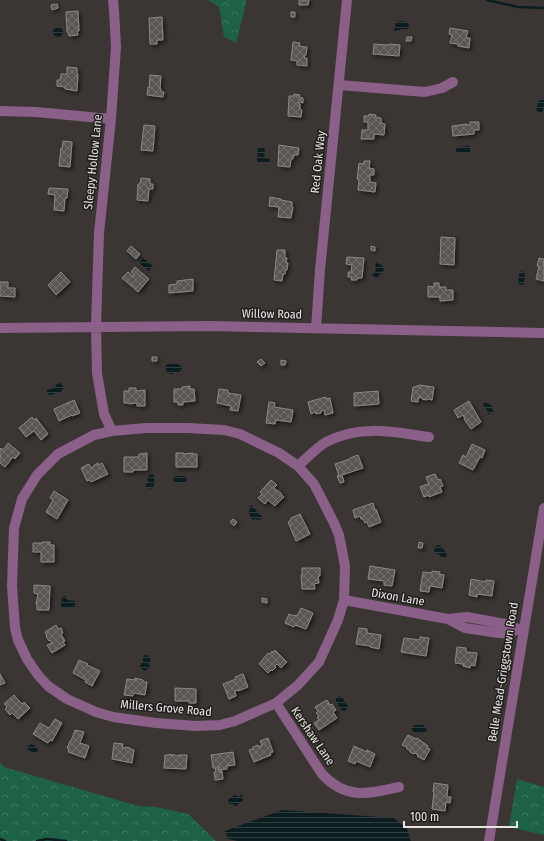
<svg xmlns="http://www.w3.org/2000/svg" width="544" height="841" font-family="'Fira Sans Condensed',sans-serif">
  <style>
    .forest { fill: url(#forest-crowns) }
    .water { fill: url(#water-rules) }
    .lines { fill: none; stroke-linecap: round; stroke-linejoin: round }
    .stream { stroke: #0c1d20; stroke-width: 2.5 }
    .building { fill: url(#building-cross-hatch); stroke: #8c8884; filter: url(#shadow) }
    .minor { stroke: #8a6088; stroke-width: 10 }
    .labels { text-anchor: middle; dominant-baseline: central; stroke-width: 3; stroke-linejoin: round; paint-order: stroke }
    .street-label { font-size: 12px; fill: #e8e5e4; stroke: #201e1d }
  </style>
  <defs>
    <pattern id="forest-crowns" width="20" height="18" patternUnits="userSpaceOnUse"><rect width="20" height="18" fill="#1d6147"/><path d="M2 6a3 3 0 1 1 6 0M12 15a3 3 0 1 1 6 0" fill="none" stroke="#3e7861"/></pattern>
    <pattern id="water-rules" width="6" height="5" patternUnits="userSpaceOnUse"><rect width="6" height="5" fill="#0c1d20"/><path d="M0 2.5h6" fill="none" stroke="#2f3e40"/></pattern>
    <pattern id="building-cross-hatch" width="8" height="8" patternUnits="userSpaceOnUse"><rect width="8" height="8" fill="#5b5753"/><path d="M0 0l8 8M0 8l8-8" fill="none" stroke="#736f6c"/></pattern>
    <filter id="shadow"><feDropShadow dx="2" dy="2" stdDeviation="2" flood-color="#0009"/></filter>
  </defs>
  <rect width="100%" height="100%" fill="#3b3634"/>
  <!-- forest -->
  <path class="forest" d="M208,0H246L244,12L236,43L224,37L219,7Z
    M0,762L4,767L138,806L156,807L188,814L216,841H0Z
    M517,779L544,787V835L509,827Z"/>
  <!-- water -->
  <path class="water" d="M399,21L407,22L409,24L408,28L407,29H402L395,31L394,29C396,26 394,23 399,21Z
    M53 32a5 5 0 1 1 10 0a5 5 0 1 1-10 0Z
    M540,100H544C544,105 544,116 538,113L536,109L538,105L537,103Z
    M468,145L470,147V152L468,153H458L456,152V149L458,147L467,146Z
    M258,147L265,148L264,158L270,159V163L257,162Z
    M143,258L153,266L149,271L139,263Z
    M378,261L379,264L382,265L384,270L376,279L372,275L376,270C375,267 375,262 378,261Z
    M521,271L524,272L525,275L524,284L522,285L519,284L518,283L519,274L521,273Z
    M167,364H179L180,366H182V369L180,370V372H173V374H169V372H167C165,369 165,367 167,364Z
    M60,383L63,386V388L61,392L50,395L47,393V390L54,388L57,384Z
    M486,402L492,406V409L494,411L490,414H488L487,410L483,405L484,403Z
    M152,474L154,475V486L150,489L145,486L148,482L147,477L149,475Z
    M175,476H185L187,478L186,482L185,483H174L173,477Z
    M252,505L256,510L257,513L261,515L262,516L260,520L255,519L252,520V517L250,516L249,511L250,510L249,507Z
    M438,545C442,546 444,550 446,553L447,555L446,557H441L439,554L435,553L434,550L435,547Z
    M63,596H66L67,600L75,601V608L61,607L62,597Z
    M145,655H148L151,658L149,663L150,667L145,671L142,669L140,667L141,664L143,662V657Z
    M339,696L342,697L348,706L347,709L344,711L341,710L336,701V698Z
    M414,725H424L427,730L423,734L419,732H413L412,728Z
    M31,744C35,746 36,746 38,749L37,752L34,753L27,749L28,746Z
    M235,795L239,797L240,795H242L243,800L242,802L238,804L236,806H234L233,804H229L228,802L229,798Z
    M282,810L394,818L407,829L411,841H238L228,839L225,831Z"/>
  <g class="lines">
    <!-- stream -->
    <path class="stream" d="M487,0L518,7L544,8
      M0,839L5,841
      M37,841L47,839L66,841"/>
  </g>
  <!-- building -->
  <path class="building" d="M299,0H309L308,5H299Z
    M57,4L58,8L52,10L51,5Z
    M78,11L79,31H77L78,35L69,36L68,32H67L66,12Z
    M291,12H295V17H291Z
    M162,17L163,40H157V44H150L149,18Z
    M450,28L468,31L466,38H470L469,48L458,46V44L450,43L452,35L449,34Z
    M407,37H412L411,41H406Z
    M293,42L300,43L299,46L307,47L306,55H305L304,58H307V66L297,65V61L291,60Z
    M374,44L388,45L389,44L400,45L399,56L373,54Z
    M67,67L77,68V73L78,74L77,91L65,89V87L57,86V80H60L61,74H67Z
    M150,75L161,76L160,89H161V92H164L163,97L147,95L148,87L149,88Z
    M294,94L300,95L299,97L303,98V103L299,102V104H300V109L302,110L301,117L288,116L289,96H294Z
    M369,114L376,115L375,117L381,118V123L385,124L384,135L374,134V139H361L362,130H368V122H364V116H369Z
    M470,122H479V130H474V134L453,136L452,126L467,124V125H470Z
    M144,125L155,126L153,151L141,150Z
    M63,141L72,142L70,167L59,166L61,148L62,149Z
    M279,145L299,148L298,155H294L293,159H291L290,167L278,166Z
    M364,161H370L369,168L374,169V175H370V182L376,183L375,192L358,190L359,179H357L359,163L363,164Z
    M141,178L150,179V184H153V189H149L148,201L137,200L138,184H140Z
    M49,188L68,189L67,198H65L64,211L54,210L55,195L48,194Z
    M270,197L281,199V200L292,202V207H293L291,218L278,217L279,207L269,206Z
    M441,237L455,238L454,265L440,264Z
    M131,246L140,254L136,259L127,251Z
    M371,246L375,247V251L371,250Z
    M277,250H285V258H287L286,263H288L287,270L286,269L285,274H283L282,281L274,280Z
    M347,257L364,258L362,278H357V280H351L352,277H348V272H351L352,265L346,264Z
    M539,258L544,259V281L536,279L539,266H537Z
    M135,267L149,279L138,292L122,278L128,272L133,276L135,275L131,272Z
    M61,272L70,282L56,295L48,285Z
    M193,279V291L169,293V285L177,284V281Z
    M0,282H8V288H15V297L0,296Z
    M434,283H439V287H446V290H453V300L440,301V297H428V286L434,287Z
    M152,357H157V361H152Z
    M261,359L265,363L261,366L257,362Z
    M281,360L286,361L285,365H281Z
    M419,385L434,387L432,400L428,399L427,400L422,399V398L419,397L418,402L411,401L413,387H416V386H419Z
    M190,386V389H194L195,401L183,402V405H178V402H174V389H182V387Z
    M129,388H136V391L145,390V406H137V403L129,404V403H124V391H129Z
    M219,389L228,390V393L241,395L238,411L230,410L231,406L217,403Z
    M378,391L379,404L354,406V393Z
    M326,397V399L330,398L333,413L325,415L324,410L321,411V413L316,414L315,412L311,414L308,402Z
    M74,400L80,413L72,416V415L59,421L54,409Z
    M469,401L481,422L471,429L464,419H465L463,415L458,418L454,410Z
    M269,402L275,403L274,407L293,410L291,422L276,420L275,424L266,423Z
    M32,417L34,420L36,418L48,434L41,440L34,431L26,437L19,428Z
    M8,443L20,453L15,459L13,457L5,467L0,463V449L1,448L3,450Z
    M472,444L485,450L482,458L480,457L473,470L459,463L463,455L466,457Z
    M147,453V470H133V472H124V457H139V454Z
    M176,453H184V454L193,453V454H197V467H176Z
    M358,455L363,468L342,475L344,482L340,483L337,476H339L335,464L350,459V458Z
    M98,463V465L102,463L108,474L91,482L90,480L87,481L81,468L89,464L91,468L93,467V466Z
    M435,474L438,480L440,479L443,486L440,487L442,492L429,497V495L424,497L420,487L427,484L428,485H429L426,477Z
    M271,480L277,485L274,488L281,493V494L284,497L275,506L268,500L265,504L258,498L262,494L260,492Z
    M54,491L68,500L57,519L46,512L53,500L50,498Z
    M373,503L375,510L376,509L381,522L369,527L367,522L365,523L363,519H361L360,516L355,518L353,510Z
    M300,514L310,534L296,541L288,522L291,520V518Z
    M233,519L237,522L234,526L230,522Z
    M42,542H50V545H54V562H41V552H33V543H43Z
    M419,542L423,543L422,548H418Z
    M370,566L395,570L392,586L384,585V581L368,579Z
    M302,568H320V576H318L319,583L314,584L315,589H302L301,575H302Z
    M432,571L440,572L439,574L444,575L442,588L430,586L429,592L420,591L423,572L432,573Z
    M471,579L486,582V580L494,581L492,596L477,594V597L469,595Z
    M34,585L50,586L49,610H37V604H36L38,594L34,593Z
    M262,598L267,599V603L262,602Z
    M301,608L313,613L311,618L306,629L295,625L294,627L285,623L289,614L294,616L295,615L297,616Z
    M56,625L58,629L61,628L63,633L61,634L65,641L63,642L65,645L52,653L47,645L52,643L50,640L49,641L46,636L47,635L45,632Z
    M359,628L367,629V633L381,635L379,649L370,647V646L356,644Z
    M420,637L429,638L426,656L401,652L404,638L420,640Z
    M457,647L466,648V652L477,653L475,666L471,665L470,668L463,666V664L455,663Z
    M275,650L287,662L281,668L277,664L275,666L276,667L272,671L271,670L268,673L259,664L268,653L270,654L272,651L273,653Z
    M79,660L88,664L87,665L100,671L92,686L85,682L86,680L73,673Z
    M0,674L5,683L0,685Z
    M243,674L248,687L238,691V690L235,691L236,696L229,699L223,684L236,679L235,677Z
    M135,678L143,680V682H147L145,695L134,693L133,696L124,695L127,679L135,680Z
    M175,688L196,689V703H189V701H175Z
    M14,695L22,704L24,702L30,708L18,719L12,713L10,715L5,709L7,707L4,704Z
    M327,700L330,705L332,704L336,710L333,712L337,718L319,730L314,723L319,720L317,717L319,716L316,713L318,711L315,707Z
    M55,719L62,723L52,741L50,740L48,743L33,734L40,723L49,728Z
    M75,730L84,732L80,743L89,746L85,758L68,752L69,749L67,748L70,741H71Z
    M408,735L416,739L417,738L428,746L427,748L430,749L424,760L417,756L418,755L415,753L414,754L410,752V751L406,748L407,747L402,745Z
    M268,738L273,752L270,753L271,755L254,762L249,750L253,749V747L258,745V747L262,745L260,741Z
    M114,743L123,744L122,748H125V747L130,748V749L134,750L132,763L112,759Z
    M354,746L367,752V750L375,754L370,767L356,761L355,764L348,761Z
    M233,752L235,765L227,766V769L220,770V767H218L219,771H222L223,779L215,780L214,772H216L215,768H213L211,755Z
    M169,754L179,756V755H187L186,769L164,768L165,755H169Z
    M434,783L448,785L447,797H451L450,803L446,802L445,811L432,809L434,792H433Z"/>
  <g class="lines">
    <!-- minor -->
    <path class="minor" d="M339,85L425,92L442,88L453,82
      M0,111L36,112L111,119
      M0,328L209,326L544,333
      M316,328L320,270L347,0
      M146,428H188L224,430L240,434L279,453L298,466L314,484L334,523L339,535L345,566L344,600L338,620L319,662L298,685L276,703L235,721L220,725L196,726L156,723L113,717L96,712L67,699L48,686L38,675L27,659L18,640L15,628L12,586L14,528L22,499L37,475L58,454L94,435L112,431Z
      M112,431L104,414L97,373L96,326L99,233L111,119L116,47L114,10L113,0
      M298,466C307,458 316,448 326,442C361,424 392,432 429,437
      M344,600L448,619L467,617L511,625L517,629L523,630
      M448,619L465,628L499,633L509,634L517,629
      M276,703L322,774C346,800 368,794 399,787
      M489,841L544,508"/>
  </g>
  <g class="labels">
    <!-- street labels -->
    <g class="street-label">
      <text transform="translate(93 162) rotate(-84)">Sleepy Hollow Lane</text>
      <text transform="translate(318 162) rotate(-84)">Red Oak Way</text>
      <text transform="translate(272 314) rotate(1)">Willow Road</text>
      <text transform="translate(398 597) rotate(10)">Dixon Lane</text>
      <text transform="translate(503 672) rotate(-81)">Belle Mead-Griggstown Road</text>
      <text transform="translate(166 708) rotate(5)">Millers Grove Road</text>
      <text transform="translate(313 736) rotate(56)">Kershaw Lane</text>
    </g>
  </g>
  <!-- scale -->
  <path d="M404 821v6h113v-6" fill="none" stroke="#e8e5e4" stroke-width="2"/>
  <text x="410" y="821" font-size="12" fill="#e8e5e4" stroke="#201e1d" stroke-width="3" paint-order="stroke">100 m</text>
</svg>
